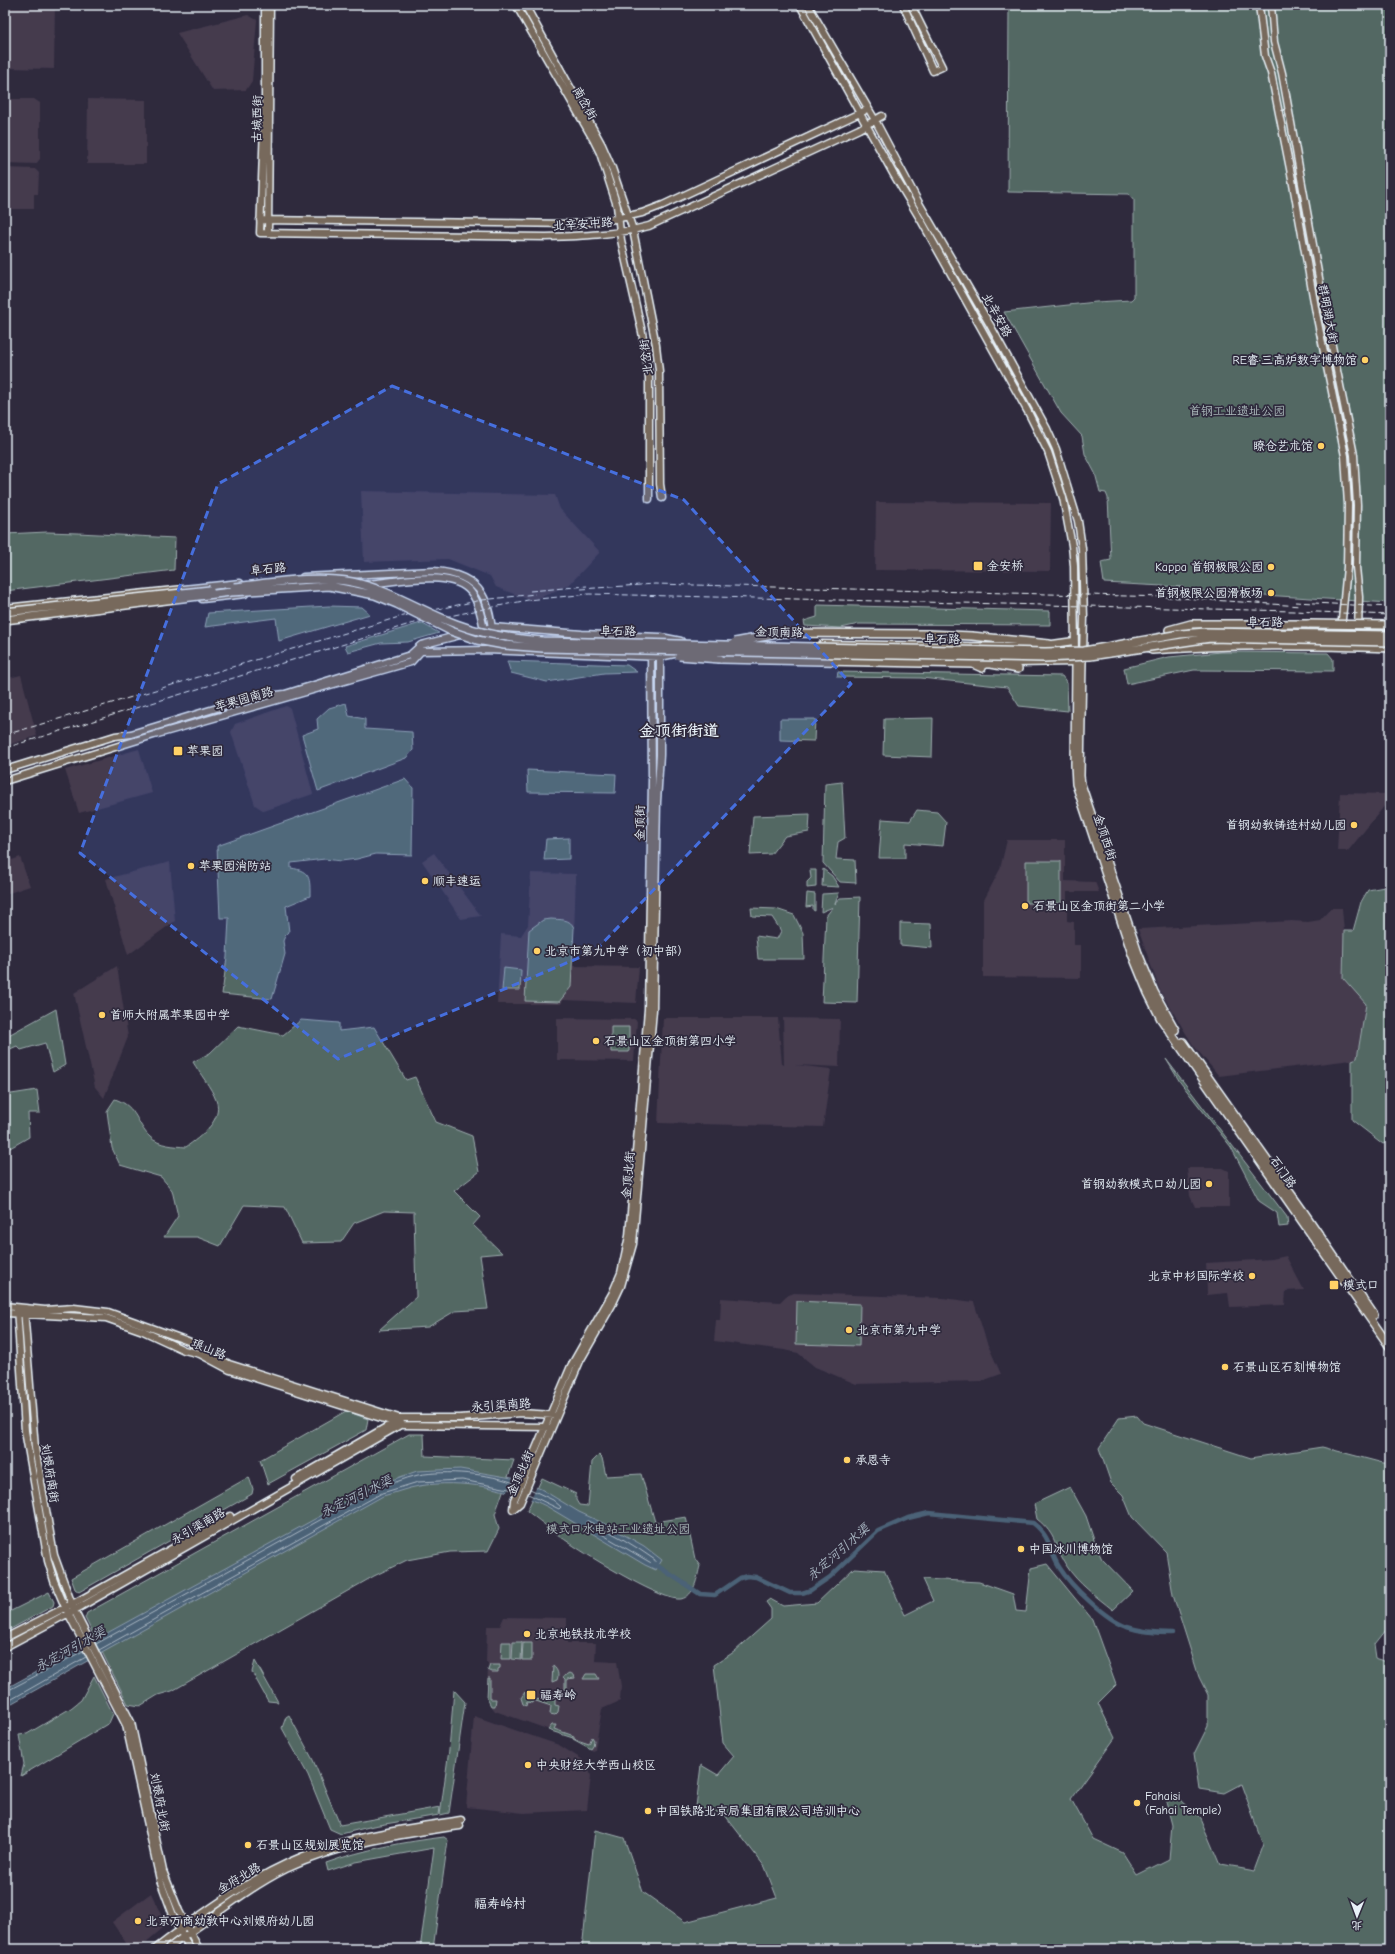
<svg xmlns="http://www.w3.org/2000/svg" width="1395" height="1954" font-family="'Comic Neue','LXGW WenKai TC',sans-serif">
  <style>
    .built { fill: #443a4e }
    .green { fill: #526863; stroke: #9dacae }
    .water { fill: #4c6277; stroke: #8a9bab }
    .pier { fill: #2f2a3d }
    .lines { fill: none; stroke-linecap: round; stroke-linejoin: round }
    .shore { stroke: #aab8c4; stroke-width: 1 }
    .canal { stroke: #4c6277; stroke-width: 4.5 }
    .major-casing { stroke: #e8f1f8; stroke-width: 9 }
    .highway-casing { stroke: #e8f1f8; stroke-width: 10 }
    .major { stroke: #77695c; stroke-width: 6 }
    .highway { stroke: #77695c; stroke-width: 7 }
    .rail { stroke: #e8f1f8; stroke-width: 1; stroke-dasharray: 6 3; stroke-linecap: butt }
    .highway-bridge-casing { stroke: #e8f1f8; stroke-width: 10; stroke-linecap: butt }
    .highway-bridge { stroke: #77695c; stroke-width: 7 }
    .marked { fill: #466fde; fill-opacity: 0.2; stroke: #466fde; stroke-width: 3; stroke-dasharray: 8 5; stroke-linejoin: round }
    .poi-dot { fill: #ffd166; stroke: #2f2a3d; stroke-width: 1.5 }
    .labels { text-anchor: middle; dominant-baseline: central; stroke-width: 3.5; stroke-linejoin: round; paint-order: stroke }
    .street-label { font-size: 12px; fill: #e8f1f8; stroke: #2f2a3d }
    .poi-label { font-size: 12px; fill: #e8f1f8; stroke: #2f2a3d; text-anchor: start }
    .park-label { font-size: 12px; fill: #acbabc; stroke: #2f2a3d }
    .water-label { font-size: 13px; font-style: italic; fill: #aab8c4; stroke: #2f2a3d }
    .neighbourhood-label { font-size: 13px; fill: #e8f1f8; stroke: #2f2a3d }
    .district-label { font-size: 16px; font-weight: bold; fill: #e8f1f8; stroke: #2f2a3d }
  </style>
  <rect width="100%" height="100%" fill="#2f2a3d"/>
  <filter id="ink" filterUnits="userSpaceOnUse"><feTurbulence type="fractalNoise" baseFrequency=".025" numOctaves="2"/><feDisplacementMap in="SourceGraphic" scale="8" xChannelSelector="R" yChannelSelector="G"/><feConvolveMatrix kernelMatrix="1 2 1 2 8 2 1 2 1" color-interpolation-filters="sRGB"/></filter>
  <g filter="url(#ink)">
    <!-- built -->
    <path class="built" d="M5,5H55L54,69L5,68Z
      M248,15L257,20L252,81L246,90L213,91L177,33Z
      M5,99H34L40,103V159L36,164L5,163Z
      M88,99L146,100V164H87Z
      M5,168L35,169L39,173L38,194H34V209H5Z
      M361,491L555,495L560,509L600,552L569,585L532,601L496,587L490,576L448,559L364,562Z
      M876,502L1051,503L1050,571L875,570Z
      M21,675L37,736L5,746V679Z
      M286,706L290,708L313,794L264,811L255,805L231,732L235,724Z
      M139,749L152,793L79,813L65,770Z
      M1340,793L1390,794V799L1348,851H1337Z
      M1007,840H1065V881L1095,882L1099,892H1067V921L1074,922V945H1081V978L983,977V902L1000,869Z
      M8,848L12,860L20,857L30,886L6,894L5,849Z
      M434,853L481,916L461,919L422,861Z
      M170,862L175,921L128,955L106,879Z
      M531,873L576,874L573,966L639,967L636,1003L563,1000L561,1004H497L501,934L521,936L528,925Z
      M1331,908H1342L1344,931L1343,978L1366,1004L1357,1058L1352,1060L1219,1076L1193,1045L1160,991L1138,929L1292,921L1308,922L1320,920Z
      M117,966L128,1037L104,1098L95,1087L74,993Z
      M557,1018L634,1019L637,1021L634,1061L557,1060Z
      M663,1018H778L782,1064L784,1065L783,1018L840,1019L839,1067L795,1065L831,1069L823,1127L658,1123Z
      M1187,1168H1223L1229,1171V1207H1195L1190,1196Z
      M1286,1256L1304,1290L1286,1291L1285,1305L1230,1307L1228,1293L1207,1295L1206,1263L1272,1259Z
      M794,1293L943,1298L974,1302L987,1343L1001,1374L982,1381L856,1384L815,1367L798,1353L784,1350L714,1341L716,1320H720L721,1298L780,1302L786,1296Z
      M504,1617L567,1618V1643H596L595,1661L617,1662L621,1686L620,1701L602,1709L595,1750L593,1751L573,1738L495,1711L491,1706L487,1698L488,1663L486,1662L487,1626H500Z
      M474,1716L559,1745L583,1760L589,1769L591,1776L587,1810L524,1813L466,1807Z
      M151,1893L164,1921L163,1928L138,1949H130L112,1922Z"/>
    <!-- green -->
    <path class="green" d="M1009,5H1390V603L1184,590L1183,587L1104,583L1101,562L1111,560L1108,498L1106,493L1100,492L1095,473L1085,454L1082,436L1061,413L1004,312L1096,302L1131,300L1134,297V200L1129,194L1008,192Z
      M47,532C90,533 132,536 175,538L174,570L5,591V534Z
      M817,605L1050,611V625L859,624L841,628L805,626L804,621L817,617Z
      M329,606L362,607L370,614L279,641L276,618L205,627L208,613Z
      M421,623L439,633L408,642L381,643L348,652L345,646Z
      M1221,652L1328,653L1333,659V671L1194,670L1127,684L1124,668L1169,657Z
      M507,661L627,665L637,672L604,673L547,682L511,673Z
      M838,672L1062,676L1067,683L1068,711L1019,706L1007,687L921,678L837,677Z
      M346,703L349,716L365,719V729L412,732L413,750L406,758L318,791L302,735L318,729L317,719L329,708Z
      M933,718L932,757L883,755L884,719Z
      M780,719H815L814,741L780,740Z
      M527,770L616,774L615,793L528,792Z
      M405,779L413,788L412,855L376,854L357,859L341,861L325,859L291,863V868C311,871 310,879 310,896L286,906L289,932L285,936L283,941L285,954L272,999L222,994L227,957L229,918H220L217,846Z
      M842,782L845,838L838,842L836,859L855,860L856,883L840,882L823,863L825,784Z
      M917,810L937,812L946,822L943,846L905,843V858H879L882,819L910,821Z
      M810,814L809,832L785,836L771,854L750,855L753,816Z
      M569,838V859L544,860L546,839Z
      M1026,861H1061V903H1026Z
      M823,869L832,876L839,887L822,886Z
      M810,870H816V887L807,888V882L811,878Z
      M1390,886V1141L1383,1144L1352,1120V1060L1357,1058L1366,1004L1343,978L1344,931H1353L1361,902L1368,890Z
      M807,893L815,894V911L813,910V906L806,907Z
      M839,893L835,904L840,898L860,897L857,1003L822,1002L826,916L833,907L821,912L822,894Z
      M751,908L776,909L794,915L803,933L804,959H758L756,936L777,939L781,931L772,917L752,916Z
      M551,919C560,920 570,918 574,928L571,987L559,1002L525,1001L529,930L543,920Z
      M900,923L931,924L932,948L900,945Z
      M504,968L521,970L520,990H502Z
      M56,1009L65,1065L53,1072L45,1043L21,1050L17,1046L8,1050L9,1076H5V1037Z
      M301,1020L339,1023V1031L374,1027L406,1080L415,1077L436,1122L472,1136L479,1172L454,1191L480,1217L473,1225L502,1253L480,1255L488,1309L455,1311L428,1327L379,1330L416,1297L414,1212L384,1211L354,1223L341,1242L302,1243L285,1207L244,1205L220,1246L197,1237H164L178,1216L172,1190L161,1177L120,1165L112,1148L107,1111L115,1099C138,1107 136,1124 150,1137C159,1146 175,1146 186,1147C200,1137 224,1120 216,1100C211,1087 200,1074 193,1062L210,1053L238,1026L283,1035Z
      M611,1027H629V1052H611Z
      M1166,1059L1287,1217L1288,1226L1279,1227L1277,1213L1259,1201L1231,1147L1180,1082Z
      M37,1090L40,1113H28L29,1137L10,1148L5,1147V1095Z
      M797,1301L860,1304L859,1346L796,1344Z
      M346,1411L368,1419L366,1430L268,1484L260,1460Z
      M1137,1416L1143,1423L1251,1458L1322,1447L1383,1463H1390V1625L1375,1644L1377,1658L1390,1662V1949H582L595,1830L624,1838L643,1892L685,1922L777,1898L765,1867L724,1814L696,1807L701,1765L718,1775L734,1756L723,1743L714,1665L734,1652L771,1619V1609L766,1602L770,1599L783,1606L817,1603L854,1568L884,1570L905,1615L933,1601L923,1579L979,1582L1013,1594L1016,1611L1026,1612L1031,1568L1047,1564L1092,1619L1116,1685L1098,1703L1115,1738L1071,1799L1093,1839L1123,1853L1137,1875L1169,1859L1172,1825L1166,1802L1179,1798L1200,1818L1220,1865L1253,1871L1263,1844L1241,1784L1224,1793L1199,1789L1194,1754L1208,1726V1695L1199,1677L1173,1595L1166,1552L1132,1517L1123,1495L1111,1483L1099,1448L1119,1418Z
      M409,1434H424L425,1456L514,1460L495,1514L499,1529L488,1551L450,1552L407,1560L374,1576L172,1691L158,1695L140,1706L128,1704L85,1618L87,1613Z
      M599,1455L602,1458L606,1476L641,1474L655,1522L686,1517L695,1559L700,1566C697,1577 695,1596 681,1599C664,1602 594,1559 577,1548C560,1537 544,1524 527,1511L542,1478L576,1494V1500L579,1505L588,1506L592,1462Z
      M249,1477L253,1489L252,1494L79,1592L75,1589L71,1578Z
      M1070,1487L1086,1516L1097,1549L1102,1559L1133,1591L1113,1610C1096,1596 1078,1584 1066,1565C1053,1545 1058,1536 1037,1519L1034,1504Z
      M49,1592L54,1602L53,1606L5,1632V1614Z
      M502,1642H511V1659H501Z
      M513,1642H522L521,1660L512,1659Z
      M523,1643H532V1660H522Z
      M255,1661L278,1702L268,1701L252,1672Z
      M490,1665H500V1668L498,1669V1672H492L488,1670Z
      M553,1666C558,1670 559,1675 557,1680L552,1682Z
      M570,1673L574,1675L575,1678L567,1679V1689L565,1690V1679L563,1677Z
      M586,1674H596L599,1679H583Z
      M94,1676L113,1714L109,1723L21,1776L24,1764L19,1735L27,1734L71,1708L81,1700Z
      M488,1678H490V1699H496L495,1706H491L487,1698Z
      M454,1690L465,1702L449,1813L440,1815L449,1750Z
      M525,1692L526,1699L551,1700V1692L556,1693L559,1697H555V1705L559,1706L558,1712L555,1715L550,1714L551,1706L533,1700L532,1703L527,1702L526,1706L523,1704L521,1698Z
      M289,1715L313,1760L340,1825L440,1807L439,1815L373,1826L341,1834L330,1829L308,1775L282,1728L286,1717Z
      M552,1725H556L554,1729L574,1736V1739L589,1744L592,1737L594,1740L593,1746L591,1749L573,1739V1738L548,1730Z
      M444,1837L448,1840L433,1949H420L434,1848L356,1862L328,1871L326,1863C365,1849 404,1842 444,1837Z"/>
    <!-- water -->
    <path class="water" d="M460,1469L512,1478L541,1489L579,1512L605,1524L644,1546L662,1560L656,1570L645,1565L548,1507C510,1488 461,1479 419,1486C407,1488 395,1493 383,1496L5,1707V1689L375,1486L417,1471Z"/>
    <!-- pier -->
    <path class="pier" d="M514,1476L537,1485L530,1501L506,1494Z"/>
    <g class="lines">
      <!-- shore -->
      <path class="shore" d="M528,1494L559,1509L561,1507L553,1500L530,1489
        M588,1521C612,1532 634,1545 655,1560V1564H653L586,1525V1522Z
        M96,1644L376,1489C390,1485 404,1478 418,1475C446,1470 489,1473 517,1484
        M99,1650L382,1493L418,1482L462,1480L514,1490
        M5,1692L83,1651
        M5,1703L86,1657"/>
      <!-- canal -->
      <path class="canal" d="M653,1563L700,1594L715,1595L740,1578L747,1576L756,1577L790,1593H802L811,1590L830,1577L878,1531L908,1518L929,1513L1033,1523C1052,1538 1048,1549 1059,1567C1071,1586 1105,1619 1127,1627C1142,1632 1156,1633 1172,1633"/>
      <defs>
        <path id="major" d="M265,5V98L260,233L546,237C580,236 615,235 649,226L859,129L882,116
          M516,5L593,139L600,153L617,206L621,240L642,332L647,361L649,378V499
          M525,5L602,145L612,168L633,230L656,345L659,371L660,484L662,498
          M800,5L894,175L922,222L1028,412L1048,452L1063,498L1072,546L1074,566L1075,654
          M808,5L875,120L919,203L990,325L1047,429L1056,449L1078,521L1082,548L1084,617L1083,655
          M903,5L933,71L942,67L911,5
          M1259,5L1265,56L1271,73L1292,179L1316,313L1345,456L1348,505L1347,567L1341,630
          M1271,5L1274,42L1282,73L1325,311L1354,455L1357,505L1356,567L1359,597L1358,630
          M260,220L573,224L615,219L642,213L663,205L864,111
          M268,233L270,5
          M303,577L434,571C484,574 492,604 493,647
          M365,584C393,583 445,569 468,589C478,598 482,618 484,631
          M202,599L245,594
          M5,608L240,583
          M822,644L1031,647L1074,641
          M988,659L1016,663L1076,662
          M5,770L115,736L131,734L250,698L285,694L410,655L421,645L484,629L493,627L582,634L661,637L681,641
          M5,781L154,735L411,662L421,651L487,650L660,657L679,653
          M5,1306L45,1310L74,1308L108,1312L188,1341L229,1364L399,1418H460L521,1413L553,1415
          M17,1308L25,1431L48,1561L54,1581L65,1607L126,1725L160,1880L176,1923L190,1949
          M24,1309L35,1448L54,1555L74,1610L131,1722L163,1871L179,1911L199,1949
          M5,1313L106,1318L143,1331L184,1350L200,1354L230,1370L403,1425L548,1427
          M296,1479L395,1422
          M513,1509L520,1503L580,1361L612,1305L621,1286L633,1244L653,1010L657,802L660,755V653
          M513,1509L514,1500L571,1366L612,1294L621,1273L629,1236L648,1009L652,780L651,655
          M5,1638L80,1600L230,1516
          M5,1647L82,1606L402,1424
          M155,1949C208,1908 265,1867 330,1846C372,1833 417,1827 461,1820
          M168,1949C180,1938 194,1930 207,1920C232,1902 258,1883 286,1869C340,1844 401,1834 460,1826"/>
        <path id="highway" d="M1169,630L1191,624H1309
          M928,634L972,636L1049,644
          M1152,650C1231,644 1310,645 1390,648
          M720,659L973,664L982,668
          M1076,662L1075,765L1076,784L1132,954L1148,993L1161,1019L1390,1347
          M1082,662L1080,776L1081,784L1138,953L1154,992L1175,1030
          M975,664H991L1018,669
          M1183,1042L1303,1211L1374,1315"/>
      </defs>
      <!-- major casing -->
      <use href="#major" class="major-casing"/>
      <!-- highway casing -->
      <use href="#highway" class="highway-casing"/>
      <!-- major -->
      <use href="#major" class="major"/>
      <!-- highway -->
      <use href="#highway" class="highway"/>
      <!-- rail -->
      <path class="rail" d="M581,589L655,584L1166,597L1301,606
        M530,591L587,586
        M1295,602L1390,607
        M5,735L399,617L482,600L535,594
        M5,748L410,624L528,600L589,594L1293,611L1390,615"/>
      <defs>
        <path id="highway-bridge" d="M234,587C272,583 314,575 352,582C390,590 421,611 456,624C485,635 512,639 543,641L1045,652L1084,651L1180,634L1206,632L1390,635
          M5,612L210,590
          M5,620L231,592L329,586L375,595L397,604L451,631L477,640L504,645L543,648L1044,658L1090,656L1210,638L1390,642
          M1309,624L1390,625
          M735,642L783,633L928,634
          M679,656L720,659"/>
      </defs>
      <!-- highway-bridge casing -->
      <use href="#highway-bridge" class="highway-bridge-casing"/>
      <!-- highway-bridge -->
      <use href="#highway-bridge" class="highway-bridge"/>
    </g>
  </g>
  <!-- marked area -->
  <path class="marked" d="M392,386L684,500L851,684L595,951L338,1059L80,853L218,484Z"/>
  <!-- markers -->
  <g class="poi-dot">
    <circle cx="1365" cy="360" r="4"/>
    <circle cx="1321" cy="446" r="4"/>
    <rect x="973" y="561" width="10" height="10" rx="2"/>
    <circle cx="1271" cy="567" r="4"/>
    <circle cx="1271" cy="593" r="4"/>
    <rect x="173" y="746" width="10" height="10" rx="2"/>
    <circle cx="1354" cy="825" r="4"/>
    <circle cx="191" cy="866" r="4"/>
    <circle cx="425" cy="881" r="4"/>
    <circle cx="1025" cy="906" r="4"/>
    <circle cx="537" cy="951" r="4"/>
    <circle cx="102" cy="1015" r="4"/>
    <circle cx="596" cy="1041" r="4"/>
    <circle cx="1209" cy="1184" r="4"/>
    <circle cx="1252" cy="1276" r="4"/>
    <rect x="1329" y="1280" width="10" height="10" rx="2"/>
    <circle cx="849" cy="1330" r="4"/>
    <circle cx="1225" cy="1367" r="4"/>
    <circle cx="847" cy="1460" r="4"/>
    <circle cx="1021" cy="1549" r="4"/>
    <circle cx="527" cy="1634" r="4"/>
    <rect x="526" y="1690" width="10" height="10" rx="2"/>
    <circle cx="528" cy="1765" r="4"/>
    <circle cx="1137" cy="1803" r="4"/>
    <circle cx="648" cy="1811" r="4"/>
    <circle cx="248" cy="1845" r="4"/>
    <circle cx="138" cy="1921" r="4"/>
  </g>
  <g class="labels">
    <!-- street labels -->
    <g class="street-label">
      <text transform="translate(585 103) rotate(60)">南岔街</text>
      <text transform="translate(257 119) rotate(-89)">古城西街</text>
      <text transform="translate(583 224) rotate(-4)">北辛安中路</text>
      <text transform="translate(1328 314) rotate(79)">群明湖大街</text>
      <text transform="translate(997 315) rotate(61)">北辛安路</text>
      <text transform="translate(646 357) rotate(-97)">北岔街</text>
      <text transform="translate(268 569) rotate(-6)">阜石路</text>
      <text transform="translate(1265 622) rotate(1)">阜石路</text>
      <text transform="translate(618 631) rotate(1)">阜石路</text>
      <text transform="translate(779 632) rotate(1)">金顶南路</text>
      <text transform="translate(942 639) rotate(1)">阜石路</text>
      <text transform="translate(244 699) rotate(-16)">苹果园南路</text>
      <text transform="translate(640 823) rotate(-89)">金顶街</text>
      <text transform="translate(1105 837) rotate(72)">金顶西街</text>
      <text transform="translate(1283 1172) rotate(55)">石门路</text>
      <text transform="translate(628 1175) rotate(-85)">金顶北街</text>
      <text transform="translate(209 1349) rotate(23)">琅山路</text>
      <text transform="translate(501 1405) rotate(-4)">永引渠南路</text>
      <text transform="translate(50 1473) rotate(81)">刘娘府南街</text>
      <text transform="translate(520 1473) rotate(-66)">金顶北街</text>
      <text transform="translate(198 1526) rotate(-30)">永引渠南路</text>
      <text transform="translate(160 1802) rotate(79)">刘娘府北街</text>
      <text transform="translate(239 1878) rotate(-31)">金府北路</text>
    </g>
    <!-- poi labels -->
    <g class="poi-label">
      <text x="1357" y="360" text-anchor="end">RE睿·三高炉数字博物馆</text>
      <text x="1313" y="446" text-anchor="end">瞭仓艺术馆</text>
      <text x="987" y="566">金安桥</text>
      <text x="1263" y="567" text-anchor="end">Kappa 首钢极限公园</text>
      <text x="1263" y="593" text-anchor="end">首钢极限公园滑板场</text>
      <text x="187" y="751">苹果园</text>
      <text x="1346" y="825" text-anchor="end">首钢幼教铸造村幼儿园</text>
      <text x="199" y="866">苹果园消防站</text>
      <text x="433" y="881">顺丰速运</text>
      <text x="1033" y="906">石景山区金顶街第二小学</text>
      <text x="545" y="951">北京市第九中学（初中部）</text>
      <text x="110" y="1015">首师大附属苹果园中学</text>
      <text x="604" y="1041">石景山区金顶街第四小学</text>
      <text x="1201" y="1184" text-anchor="end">首钢幼教模式口幼儿园</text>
      <text x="1244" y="1276" text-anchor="end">北京中杉国际学校</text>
      <text x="1343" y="1285">模式口</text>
      <text x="857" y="1330">北京市第九中学</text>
      <text x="1233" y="1367">石景山区石刻博物馆</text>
      <text x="855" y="1460">承恩寺</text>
      <text x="1029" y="1549">中国冰川博物馆</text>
      <text x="535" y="1634">北京地铁技术学校</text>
      <text x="540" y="1695">福寿岭</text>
      <text x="536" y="1765">中央财经大学西山校区</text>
      <text x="1145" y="1796">Fahaisi<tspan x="1145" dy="14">(Fahai Temple)</tspan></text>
      <text x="656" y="1811">中国铁路北京局集团有限公司培训中心</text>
      <text x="256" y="1845">石景山区规划展览馆</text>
      <text x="146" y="1921">北京万商幼教中心刘娘府幼儿园</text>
    </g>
    <!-- park labels -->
    <g class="park-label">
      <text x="1237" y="411">首钢工业遗址公园</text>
      <text x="618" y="1529">模式口水电站工业遗址公园</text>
    </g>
    <!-- water labels -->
    <g class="water-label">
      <text transform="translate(356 1496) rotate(-26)">永定河引水渠</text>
      <text transform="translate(838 1552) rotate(-41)">永定河引水渠</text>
      <text transform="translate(70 1649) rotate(-29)">永定河引水渠</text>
    </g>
    <!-- neighbourhood labels -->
    <g class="neighbourhood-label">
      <text x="500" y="1903">福寿岭村</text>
    </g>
    <!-- district labels -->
    <g class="district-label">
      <text x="679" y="731">金顶街街道</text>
    </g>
  </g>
  <!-- margin -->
  <rect width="1395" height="1954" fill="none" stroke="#2f2a3d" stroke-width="20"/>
  <rect x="10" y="10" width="1375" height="1934" fill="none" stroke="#e8f1f8" stroke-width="1.5" filter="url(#ink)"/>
  <!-- north arrow -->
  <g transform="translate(1357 1916) rotate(181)" stroke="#2f2a3d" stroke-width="3" paint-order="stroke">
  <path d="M0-3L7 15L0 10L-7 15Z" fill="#e8f1f8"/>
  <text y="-6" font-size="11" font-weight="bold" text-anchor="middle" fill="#e8f1f8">北</text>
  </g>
</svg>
